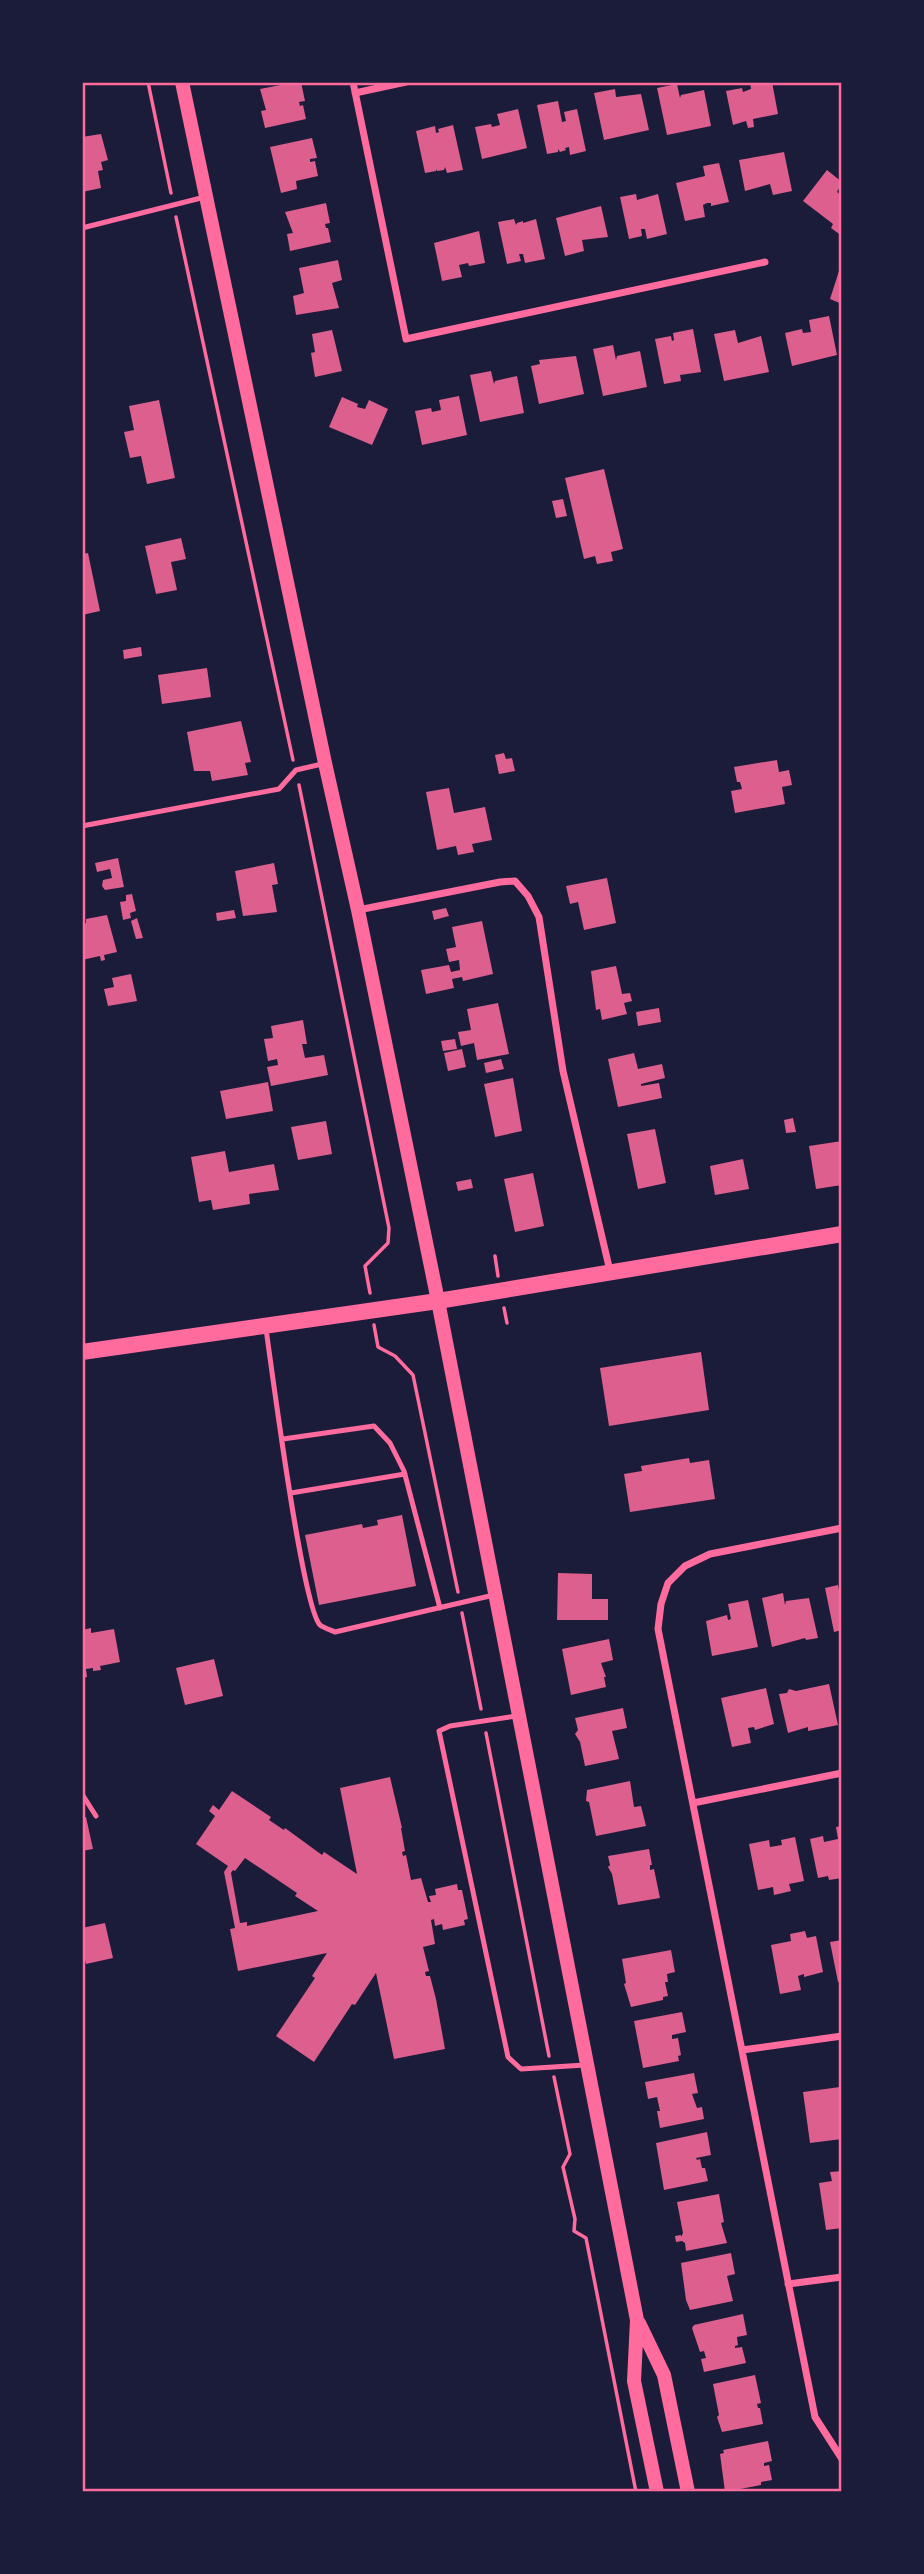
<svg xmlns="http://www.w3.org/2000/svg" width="924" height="2574" font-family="'Nunito Sans',sans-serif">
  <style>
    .building { fill: #dd5f8e; fill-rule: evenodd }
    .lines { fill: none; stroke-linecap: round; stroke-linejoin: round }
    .path { stroke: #ff6b9d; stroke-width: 3.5 }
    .service { stroke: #ff6b9d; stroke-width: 5 }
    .minor { stroke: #ff6b9d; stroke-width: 7 }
    .secondary { stroke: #ff6b9d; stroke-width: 14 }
    .primary { stroke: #ff6b9d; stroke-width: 16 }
    .neatline { fill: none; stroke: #ff6b9d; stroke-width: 2.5 }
  </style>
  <rect width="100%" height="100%" fill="#1b1b3a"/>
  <!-- building -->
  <path class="building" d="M296,82H301L305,101L299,102L300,106L303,105L306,119L265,128L261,111L266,110L260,89Z
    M750,82H772L778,114L753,119L754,127L748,128L746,121L733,125L726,91L742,88L743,92L751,89Z
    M677,84L680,98L681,95L704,90L711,126L667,135L657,88Z
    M615,89L616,97L641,94L649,130L604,140L594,93Z
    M558,101L562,122L566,121L564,112L577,109L586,151L570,155L569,147L565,148L566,150L560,152L558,149V152L547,154L537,105Z
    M518,109L527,148L482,159L475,127L491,124L492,127L500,125L497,114Z
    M453,125L463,170L447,173L445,167L444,170L437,171L436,169V171L425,173L416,131L435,126L436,133L439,132L438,129Z
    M101,134L108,160L101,162L103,170L98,171L101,188L82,192V137Z
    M312,138L317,158L310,159V162L315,161L318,176L296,181L297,189L281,193L270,147Z
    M784,152L792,191L773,195L770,184L745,191L739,160Z
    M719,163L729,202L711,206V203H707L703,205L705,217L685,221L676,183L705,176L703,166Z
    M827,170L842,182L837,192L842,196V236L831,228L833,224L803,201Z
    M636,194L637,200L658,194L667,234L647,239L645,229H641L642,236L629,239L620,197Z
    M326,203L330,223L325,224L326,228H328L331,242L290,251L287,234L293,233L285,212Z
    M601,206L608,237L582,240L584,251L565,256L556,218Z
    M514,219L516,225L517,223L523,221V223L536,219L545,259L525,263L523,254H519L521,261L507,264L498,222Z
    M479,231L485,263L469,266L468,263L459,265L462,277L442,281L434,243Z
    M338,260L342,280L332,283L339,308L296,315L293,296L304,293L299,268Z
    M839,271L842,272V304L830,299Z
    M829,316L837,355L792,366L785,333L802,329L803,333L811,332L809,320Z
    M693,329L701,372L680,375L681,381L664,384L655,339L671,336L672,341L674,340L673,333Z
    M332,330L342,371L315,377L311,353L315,352L312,334Z
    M735,330L738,343L761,336L769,372L724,381L714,334Z
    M613,345L616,360L617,356L640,351L647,387L603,396L593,349Z
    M576,356L584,394L539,404L531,366L540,364L539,360Z
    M491,371L494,384L495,381L517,376L524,413L480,422L470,375Z
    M459,396L467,435L422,445L415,411L431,408L432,412L441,410L439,400Z
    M342,397L358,404L357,407L365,409L369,400L388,409L372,445L329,427Z
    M159,400L175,478L147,484L141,456L130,458L124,432L134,430L129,406Z
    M604,469L623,549L611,552L613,561L597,564L595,556L584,559L565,478Z
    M563,499L567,516L556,518L552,501Z
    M181,538L186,559L171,562L177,590L156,594L145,546Z
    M88,553L100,611L82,615V554Z
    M141,647L142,656L124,659L123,650Z
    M207,668L211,697L162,704L158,675Z
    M241,721L251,762L245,763L248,775L212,781L210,771H194L187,732Z
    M504,753L506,759L512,758L515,771L499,774L495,755Z
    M777,760L779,772L789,770L792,785L782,787L785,804L735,813L731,791L742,789L740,782H737L734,767Z
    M449,788L454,813L485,807L492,840L472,844L474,852L458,855L456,846L437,850L426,792Z
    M118,858L124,887L105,890L102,886L103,880L112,878L110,869L97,872L95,863Z
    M274,863L278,884L272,885L277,912L243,916L235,871Z
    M607,878L616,923L584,930L578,902L570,904L566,886Z
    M132,894L136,911L130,913L131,918L123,920L120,902L126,901V895Z
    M446,908L449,916L434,920L432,911Z
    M234,910L236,918L217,921L216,913Z
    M107,915L117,952L104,955L105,960L101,961L100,956L82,960V924L86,923V919Z
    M137,918L143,938L136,939L131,921Z
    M482,921L493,974L463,981L462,977L452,979L454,988L426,994L421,970L449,965L451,972L460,970L459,960L449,962L446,949L456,947L452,927Z
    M616,966L622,994L630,993L632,1001L624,1003L627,1014L602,1020L600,1009L596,1010L591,971Z
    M131,974L137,1001L108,1006L104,989L114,987L112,978Z
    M498,1003L509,1054L477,1060L474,1043L461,1046L458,1032L471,1030L467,1009Z
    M659,1008L661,1022L638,1026L636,1012Z
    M303,1020L307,1044H302L305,1058L324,1055L328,1075L271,1086L267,1067L278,1065L277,1059L268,1061L264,1039L273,1038L271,1026Z
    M455,1039L457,1049L443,1051L441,1041Z
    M462,1049L466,1067L448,1071L444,1053Z
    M634,1053L638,1069L662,1064L665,1078L641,1084V1086L659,1083L662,1098L618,1107L608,1059Z
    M501,1059L504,1069L486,1073L484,1063Z
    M513,1078L522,1131L495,1137L484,1084Z
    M268,1082L273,1111L226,1119L220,1091Z
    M793,1118L796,1132L786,1133L784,1120Z
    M326,1121L332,1154L298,1160L291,1127Z
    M655,1129L666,1183L638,1189L627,1134Z
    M842,1141V1185L816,1189L809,1146Z
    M225,1151L229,1172L274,1164L279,1190L249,1194L250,1204L213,1210L211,1200L199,1202L191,1157Z
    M743,1159L749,1189L715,1195L710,1166Z
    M533,1173L544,1226L515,1232L504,1179Z
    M471,1179L473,1188L458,1191L456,1182Z
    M701,1352L709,1410L609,1426L600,1368Z
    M689,1458L690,1463L709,1460L715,1499L630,1512L624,1474L642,1471L641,1466Z
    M402,1515L416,1586L319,1605L305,1535L362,1524L363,1528L378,1525L377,1520Z
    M558,1573L592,1574V1599H608V1620H557Z
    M838,1585L839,1590L842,1589V1630L834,1632L825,1588Z
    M783,1593L785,1605L786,1601L809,1598L818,1638L806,1640L805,1638L772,1647L762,1598Z
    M748,1600L758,1647L712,1656L706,1621L727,1615L728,1620L731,1619L728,1604Z
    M91,1628V1633L114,1629L120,1662L100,1666L101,1670L93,1671V1668L86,1669L87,1677L82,1678V1630Z
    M609,1639L613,1660L601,1663L606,1677H604L606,1687L571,1695L562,1649Z
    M214,1659L223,1696L185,1705L176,1668Z
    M829,1684L838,1725L808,1731V1727L788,1733L779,1694L787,1693L789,1689L796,1691Z
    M766,1688L774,1724L755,1730L754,1727L748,1728L751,1743L732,1747L721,1698Z
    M623,1708L627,1728L612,1731L619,1759L585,1766L580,1742L575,1734L578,1730L575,1718Z
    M390,1777L402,1828H401L405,1851L402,1852L403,1856L406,1855L411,1880L421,1878L428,1902H431L429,1896L436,1895L435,1889L457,1884L458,1890H462L468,1919L464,1920L465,1925L443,1930L442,1924L435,1926L434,1919L431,1920L435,1944L423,1947L429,1971L425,1972L426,1976H430L436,1999L445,2049L394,2059L376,1973L355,2005L352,2004L314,2062L276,2036L315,1978L312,1976L327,1953L238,1971L230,1929L235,1928L224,1872L228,1866L196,1844L215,1816L209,1811L213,1805L219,1810L232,1791L271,1817L269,1820L284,1830L285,1828L322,1855L324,1852L357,1874L340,1788ZM245,1858L297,1893L295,1896L318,1911L247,1926V1922L240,1923L231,1873L233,1870L235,1871Z
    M630,1781L634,1807L641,1806L646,1826L596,1836L589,1802L586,1801L587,1790Z
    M86,1817L93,1849L82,1851V1818Z
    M842,1826V1878L829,1880L828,1876L818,1878L810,1839L823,1836L824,1842L838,1839L836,1827Z
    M795,1837L804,1881L789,1884L791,1891L774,1895L773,1887L758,1890L749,1844L769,1840L770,1847L782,1845L781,1840Z
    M649,1849L652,1865H650V1870L654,1869L660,1898L618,1905L612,1874L608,1867L610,1865L608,1856Z
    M105,1923L113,1958L86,1964L82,1948V1928Z
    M805,1931L807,1938L816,1936L823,1972L804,1977V1974L798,1976L801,1990L780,1994L771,1945L791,1941L790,1934Z
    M842,1940V1981L838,1982L830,1942Z
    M671,1950L675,1972L667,1974L668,1982H665L668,1996L663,1997V2000L631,2007L624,1984L626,1983L622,1959Z
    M682,2012L686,2032L672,2035V2039L678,2038L681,2055L678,2056L679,2061L643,2068L634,2021Z
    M694,2073L698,2093L692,2094L697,2108L702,2107L704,2119L660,2128L657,2111H660L657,2097L648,2099L645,2082Z
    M840,2087L842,2139L810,2143L803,2092Z
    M707,2132L711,2155L696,2158L697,2160L700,2159L702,2168H705L708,2181L664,2190L656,2143Z
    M842,2171V2228L826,2230L819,2183L832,2181L830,2172Z
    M719,2194L724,2222L721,2223L727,2243L686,2251L685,2243L682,2241L676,2242L675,2236L681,2235V2237L683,2233L677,2202Z
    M731,2253L735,2274L727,2276L733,2301L690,2310L686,2300L681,2263Z
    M743,2314L747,2335L737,2337L738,2345L735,2346V2348L742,2347L746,2363L704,2372L701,2359L706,2358L704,2351L700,2352L692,2328L694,2325Z
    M755,2375L761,2403L757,2404L758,2408H760L763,2424L722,2432L717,2417L719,2415L713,2384Z
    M768,2441L772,2461L764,2463V2466L769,2465L772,2480L761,2482V2485L725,2492L720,2454L724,2453L723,2450Z"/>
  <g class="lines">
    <!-- path -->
    <path class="path" d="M148,82L171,193
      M176,217L293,760
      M299,785L389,1228L388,1243L365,1266L370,1293
      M495,1256L498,1276
      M504,1308L507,1323
      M374,1325L378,1347L395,1356L413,1375L458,1592
      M462,1613L481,1709
      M486,1733L549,2056
      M554,2077L570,2154L563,2167L575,2219L574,2231L586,2238L636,2492"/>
    <!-- service -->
    <path class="service" d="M82,228L205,197
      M82,826L279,789L296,770L322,764
      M266,1329C272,1370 302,1606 320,1625C324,1628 331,1630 335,1632L494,1595
      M283,1439L374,1426L390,1443L404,1471L440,1608
      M291,1493L405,1474
      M516,1716L450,1726L439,1731L508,2057L521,2069L585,2065
      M82,1794L96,1816"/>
    <!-- minor -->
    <path class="minor" d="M353,82L406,339L765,262
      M355,93L406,82
      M358,910L500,882L515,881L528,896L539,917L563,1071L610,1271
      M842,1528L710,1554L685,1566L668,1583L661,1604L658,1629L815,2417L842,2459
      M693,1803L842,1773
      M742,2050L842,2036
      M788,2284L842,2277"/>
    <!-- secondary -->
    <path class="secondary" d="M182,82L325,763L358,910L438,1301L637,2320L634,2381L657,2492
      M639,2323L664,2375L688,2492"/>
    <!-- primary -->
    <path class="primary" d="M82,1352L438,1301L842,1234"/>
  </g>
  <!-- border -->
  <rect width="924" height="2574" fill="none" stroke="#1b1b3a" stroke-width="168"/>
  <rect x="84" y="84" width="756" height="2406" class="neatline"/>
</svg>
